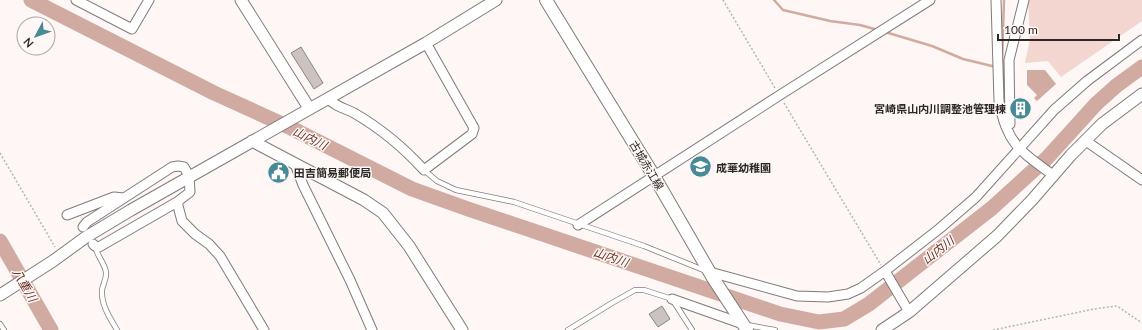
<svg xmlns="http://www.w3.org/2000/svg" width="1142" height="330" font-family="Lato,'Noto Sans JP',sans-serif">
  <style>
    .green { fill: #f2d6cf }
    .water { fill: #d1aaa1 }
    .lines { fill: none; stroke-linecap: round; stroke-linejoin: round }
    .stream { stroke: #d1aaa1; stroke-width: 2.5 }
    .river { stroke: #d1aaa1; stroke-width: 15 }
    .building { fill: #ccc3c1; stroke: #8d8583 }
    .service-casing { stroke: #827a78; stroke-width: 6 }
    .minor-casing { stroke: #827a78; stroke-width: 11 }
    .tertiary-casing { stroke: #827a78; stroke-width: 13 }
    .secondary-casing { stroke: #827a78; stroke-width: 14 }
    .path { stroke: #b9b3b2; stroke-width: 1.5; stroke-dasharray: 2 2; stroke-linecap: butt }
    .service { stroke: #fff; stroke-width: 4.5 }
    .minor { stroke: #fff; stroke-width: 9 }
    .tertiary { stroke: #fff; stroke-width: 11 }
    .secondary { stroke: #fff; stroke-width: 12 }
    .labels { text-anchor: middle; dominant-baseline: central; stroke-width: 3; stroke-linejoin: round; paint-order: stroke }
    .poi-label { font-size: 11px; font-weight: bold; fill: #2c2827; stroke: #fef7f5; text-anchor: start }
    .street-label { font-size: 11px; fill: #2c2827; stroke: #fef7f5 }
    .water-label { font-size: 12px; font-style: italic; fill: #653226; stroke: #fef7f5 }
  </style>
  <rect width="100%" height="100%" fill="#fef7f5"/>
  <!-- green -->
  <path class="green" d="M1028,0H1142V21L1061,77L1048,61L1025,63L1030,39Z"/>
  <!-- water -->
  <path class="water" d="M1027,70H1045L1056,84L1037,101L1034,98L1037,95L1027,85Z"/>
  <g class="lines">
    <!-- stream -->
    <path class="stream" d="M774,0L783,10L830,21L860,25L878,30
      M885,32L932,46L963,59L996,67
      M1002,61L1004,0"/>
    <!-- river -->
    <path class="river" d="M31,0L214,93L291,128L412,189L468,209L780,314L819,322L844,319L869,304L992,208L1047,158L1096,104L1116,86L1142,67
      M0,241L51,330"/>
  </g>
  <!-- building -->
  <path class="building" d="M301,47L323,83L314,89L291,53Z
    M278,163L286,177L278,182L269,167Z
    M662,306L670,319L658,327L649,314Z"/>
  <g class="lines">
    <defs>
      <path id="service" d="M424,170L437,181L456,190L514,202L644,246L706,271
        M95,246C97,256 104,262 106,272C107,278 103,284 102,290C101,305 110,318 117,330
        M0,324L4,330
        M747,325L775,330
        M568,330L612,303L635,290H644L672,299L692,330"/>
      <path id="minor" d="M76,0L132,29L149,0
        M996,0L999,101C1001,111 1003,122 1008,131C1016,151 1037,163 1053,175
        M328,98C335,107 345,108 354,113C380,128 404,148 424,170L472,134L474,128L426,43
        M1006,125L1010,124L1009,60L1024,0
        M1086,141L1142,180
        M295,164L303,185L350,280L372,330
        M177,202L182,221L195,234L209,244L220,256L264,330
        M67,215L114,197L124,198
        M578,225L780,95L930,0
        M83,227L87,222L172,167L178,166L184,167L189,176L190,192L177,202L99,247L95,246L93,244
        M885,271L909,312
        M710,272L797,296L828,297L848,294L861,288L885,271L939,229L976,197L1054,110L1087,81L1142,40
        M672,299L743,324"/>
      <path id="tertiary" d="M241,0L309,108
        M252,141L364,200L383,213L409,246L462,330
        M0,295L53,261L86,237L131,210L426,43L496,0
        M882,330L909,312L997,236L1032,200L1071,155L1102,124L1142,94"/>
      <path id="secondary" d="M546,0L654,176L713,278L747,330"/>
    </defs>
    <!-- service casing -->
    <use href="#service" class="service-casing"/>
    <!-- minor casing -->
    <use href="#minor" class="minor-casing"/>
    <!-- tertiary casing -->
    <use href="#tertiary" class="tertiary-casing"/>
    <!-- secondary casing -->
    <use href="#secondary" class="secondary-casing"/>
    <!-- path -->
    <path class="path" d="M723,0L775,88
      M784,103L881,265
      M0,153L55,247
      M993,330L1094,309L1117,306L1142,323"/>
    <!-- service -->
    <use href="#service" class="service"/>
    <!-- minor -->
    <use href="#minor" class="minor"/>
    <!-- tertiary -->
    <use href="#tertiary" class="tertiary"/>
    <!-- secondary -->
    <use href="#secondary" class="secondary"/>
  </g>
  <!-- icons -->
  <defs>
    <symbol id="building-disc" viewBox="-11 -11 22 22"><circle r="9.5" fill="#468a98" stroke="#fef7f5"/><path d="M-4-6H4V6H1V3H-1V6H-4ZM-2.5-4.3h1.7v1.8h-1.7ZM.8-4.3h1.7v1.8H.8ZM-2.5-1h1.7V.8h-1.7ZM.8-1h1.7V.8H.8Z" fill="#fff"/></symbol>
    <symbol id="school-disc" viewBox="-11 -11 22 22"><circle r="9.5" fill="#468a98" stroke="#fef7f5"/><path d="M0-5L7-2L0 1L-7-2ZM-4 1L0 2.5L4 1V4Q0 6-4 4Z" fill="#fff"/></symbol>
    <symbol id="civic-disc" viewBox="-11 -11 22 22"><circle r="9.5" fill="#468a98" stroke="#fef7f5"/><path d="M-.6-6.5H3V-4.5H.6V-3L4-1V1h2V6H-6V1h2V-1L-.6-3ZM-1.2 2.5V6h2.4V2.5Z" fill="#fff"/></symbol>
  </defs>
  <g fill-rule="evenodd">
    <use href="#building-disc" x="1008" y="96" width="25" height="25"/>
    <use href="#school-disc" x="688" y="154" width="25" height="25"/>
    <use href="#civic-disc" x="266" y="160" width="25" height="25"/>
  </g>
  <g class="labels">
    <!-- poi labels -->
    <g class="poi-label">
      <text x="1006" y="108" text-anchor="end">宮崎県山内川調整池管理棟</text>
      <text x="716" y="167">成華幼稚園</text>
      <text x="294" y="172">田吉簡易郵便局</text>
    </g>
    <!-- street labels -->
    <g class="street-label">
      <text transform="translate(647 165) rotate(59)">古城赤江線</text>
    </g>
    <!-- water labels -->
    <g class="water-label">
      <text transform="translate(310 138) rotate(26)">山内川</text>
      <text transform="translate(938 250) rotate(-38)">山内川</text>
      <text transform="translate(611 257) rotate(19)">山内川</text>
      <text transform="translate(25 285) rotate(60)">八重川</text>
    </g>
  </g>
  <!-- north arrow -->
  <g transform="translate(36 36) rotate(229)"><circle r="19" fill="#fef7f5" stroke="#aaa4a3"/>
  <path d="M0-3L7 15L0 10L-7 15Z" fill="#468a98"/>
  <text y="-6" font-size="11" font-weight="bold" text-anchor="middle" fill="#2c2827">N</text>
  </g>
  <!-- scale -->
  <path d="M998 34v6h121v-6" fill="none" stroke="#2c2827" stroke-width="2"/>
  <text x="1004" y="34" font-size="12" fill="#2c2827" stroke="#fef7f5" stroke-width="3" paint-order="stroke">100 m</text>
</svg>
